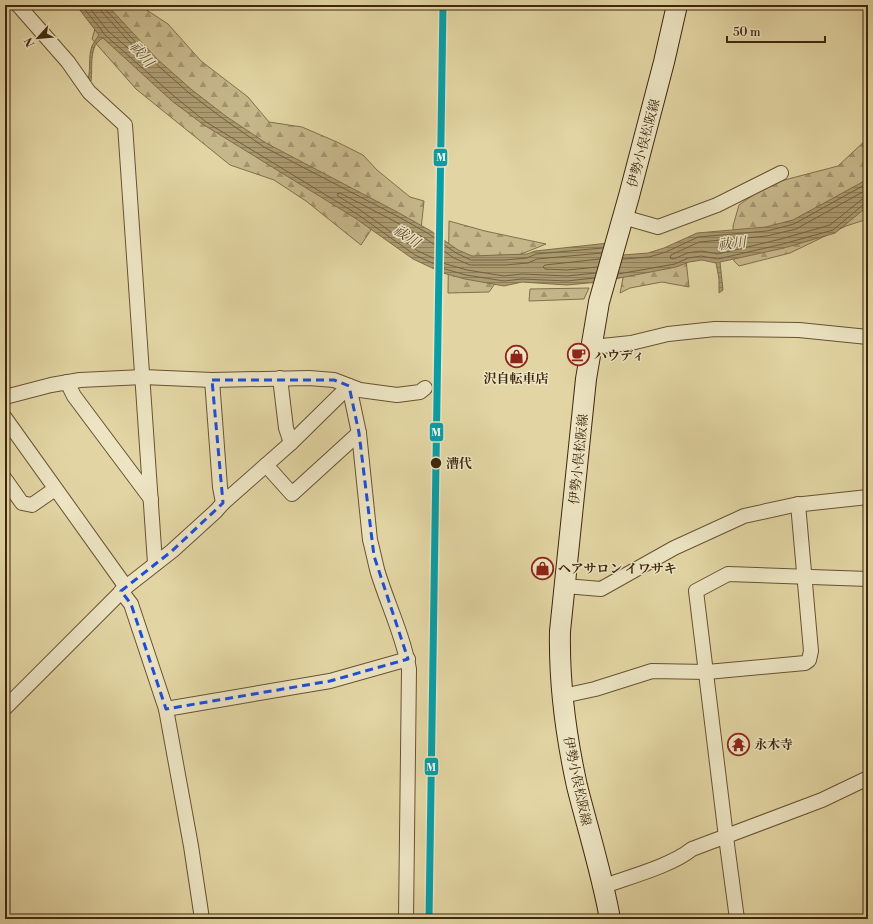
<svg xmlns="http://www.w3.org/2000/svg" width="873" height="924" font-family="'Libre Bodoni','Noto Serif JP',serif">
  <defs>
    <pattern id="forest-firs" width="22" height="20" patternUnits="userSpaceOnUse"><rect width="22" height="20" fill="#c6b78a"/><path d="M5 1l3.5 6h-7zM16 11l3.5 6h-7z" fill="#a2956f"/></pattern>
    <pattern id="water-rules" width="6" height="5" patternUnits="userSpaceOnUse"><rect width="6" height="5" fill="#ab9a70"/><path d="M0 2.5h6" fill="none" stroke="#8d7e5a"/></pattern>
  </defs>
  <rect width="100%" height="100%" fill="#e2d5a3"/>
  <filter id="stains"><feTurbulence type="fractalNoise" baseFrequency=".005" numOctaves="4"/><feColorMatrix values="0 0 0 0 .2 0 0 0 0 .09 0 0 0 0 .02 0 0 0 .5 -.17"/></filter>
  <radialGradient id="worn" r=".72"><stop offset=".6" stop-color="#630" stop-opacity="0"/><stop offset="1" stop-color="#630" stop-opacity=".3"/></radialGradient>
  <!-- forest -->
  <g fill="url(#forest-firs)" stroke="#826f4c">
    <path d="M102,5h37l29,19 33,37 47,36 21,25 33,5 35,15 26,13 14,15 33,27 14,4 -3,28 -35,-22 -25,38 -55,-44 -32,-21 -44,-15 -94,-76 -44,-50z"/>
    <path d="M868,138v81l-22,7 -56,27 -51,13 -5,-5 -1,-35 6,-21 30,-21 69,-18z"/>
    <path d="M449,221l36,10 61,13 -32,13 -25,35 -41,1z"/>
    <path d="M686,260l3,27 -27,-5 -32,6 -10,5 4,-20z"/>
    <path d="M589,288l-5,11 -55,2 1,-12z"/>
  </g>
  <!-- water -->
  <path fill="url(#water-rules)" stroke="#806c48" d="M76,5h31l50,54 35,31 35,27 39,26 133,70 32,18 27,19 14,6 55,-2 8,-3 74,-8 14,12 25,-2 16,-5 33,-15 69,-6 27,-7 75,-41v27l-33,27 -51,15 -64,14 3,28 -4,3v-14l-3,-16 -14,-3 -13,2 -13,5 -77,15 -32,3 -45,-3 -18,4 -39,-7 -22,-6 -30,-14 -58,-41 -151,-93 -32,-24 -69,-63c-15,7 -10,30 -12,43l-3,-2c3,-10 0,-22 4,-33 2,-4 5,-8 7,-11z"/>
  <g fill="none" stroke-linecap="round" stroke-linejoin="round">
    <!-- shore -->
    <g stroke="#75603e" stroke-width="1">
      <path d="M81,5l19,23 4,6 71,63 31,25 151,92 58,41 30,14 21,6 38,6 18,-2 45,2 27,-3"/>
      <path d="M87,5l21,26 27,23h2l1,-3 -36,-39 -3,-7"/>
      <path d="M104,5l1,4 49,53 35,31 36,27 39,27 133,69 32,18 27,19 15,7h33l23,-2 9,-4 67,-6"/>
      <path d="M868,189l-72,40 -29,7 -68,6 -28,13 -1,3 4,1 13,-6 14,-2 17,3 63,-15 49,-14 31,-25 7,-2"/>
      <path d="M623,259l26,-2 17,-5 32,-15 69,-6 27,-7 74,-41"/>
      <path d="M598,267l-31,3 -22,-1 -2,-2 2,-2 55,-6"/>
      <path d="M596,273l-29,3 -45,-2 -18,2 -37,-6 -21,-6 -28,-13 -58,-41 -22,-14 -1,-2 3,-1 54,28 32,18 28,19 16,7h35l23,-2 9,-4 65,-6"/>
      <path d="M618,274l57,-10 13,-6 13,-2 17,3 65,-15 50,-14 31,-26 4,-1"/>
    </g>
    <defs>
      <g id="street">
        <path d="M18,5l50,57 21,30 36,33 30,438"/>
        <path d="M623,217l35,10 59,-22 64,-32"/>
        <path d="M592,345l10,1 29,-3 37,-9 47,-5 84,1 69,7"/>
        <path d="M280,378l6,50 5,15"/>
        <path d="M212,380l8,107 3,16"/>
        <path d="M67,382l7,14 77,103"/>
        <path d="M349,386l10,47 11,107c3,11 5,22 8,33 10,32 25,62 31,96l-3,250"/>
        <path d="M5,397l46,-12 29,-5 63,-3 69,3 97,-2 25,2 26,10 37,5 23,-3 5,-4"/>
        <path d="M5,418l121,169"/>
        <path d="M266,465l26,29 67,-61"/>
        <path d="M5,479l17,24 10,2 23,-16"/>
        <path d="M565,586l36,3 73,-41 70,-32 50,-11 74,-8"/>
        <path d="M121,591l10,13 35,105 25,137 11,73"/>
        <path d="M563,696l32,-7 57,-18 55,1 98,-9 4,-3 2,-9 -13,-147"/>
        <path d="M5,708l121,-121 46,-36 44,-40 7,-8 68,-60 58,-57"/>
        <path d="M166,709l164,-28 78,-22"/>
        <path d="M604,886c25,-9 67,-20 88,-37l130,-49 46,-22"/>
        <path d="M737,919l-11,-82 -30,-246 32,-17 140,5"/>
      </g>
      <path id="secondary" d="M610,919c-8,-45 -22,-89 -33,-133 -11,-50 -18,-104 -17,-155l26,-252 13,-77 30,-106 35,-134 13,-57"/>
    </defs>
    <!-- street casing -->
    <use href="#street" stroke="#685232" stroke-width="16"/>
    <!-- secondary casing -->
    <use href="#secondary" stroke="#3f270d" stroke-width="22"/>
    <!-- street -->
    <use href="#street" stroke="#ece4c3" stroke-width="14"/>
    <!-- secondary -->
    <use href="#secondary" stroke="#ece4c3" stroke-width="20"/>
    <defs>
      <path id="rail-1" d="M429,919l14,-914"/>
    </defs>
    <!-- rail-1 casing -->
    <use href="#rail-1" stroke="#ece4c3" stroke-width="10"/>
    <!-- rail-1 -->
    <use href="#rail-1" stroke="#099ea6" stroke-width="7"/>
  </g>
  <!-- marked area -->
  <path fill="none" stroke="#1d4ed8" stroke-width="3" stroke-dasharray="8 5" stroke-linejoin="round" d="M212,380h122l15,6 10,47 15,123 34,103 -78,22 -164,28 -35,-105 -10,-13 51,-40 51,-48z"/>
  <!-- icons -->
  <defs>
    <symbol id="cafe-ring" viewBox="-11 -11 22 22"><circle r="9.5" fill="#ece4c3" stroke="#8f2418" stroke-width="1.5"/><path d="M-5.5-4.5H6V0H3Q3 3.5 0 3.5H-2.5Q-5.5 3.5-5.5 0ZM3-3.2v2h1.7v-2ZM-6 4.5H4V6H-6Z" fill="#8f2418"/></symbol>
    <symbol id="shop-ring" viewBox="-11 -11 22 22"><circle r="9.5" fill="#ece4c3" stroke="#8f2418" stroke-width="1.5"/><path d="M-5-2.5h2.3a2.7 3.5 0 0 1 5.4 0H5L5.5 6h-11ZM-1.5-2.5h3a1.5 2.3 0 0 0-3 0Z" fill="#8f2418"/></symbol>
    <symbol id="temple-ring" viewBox="-11 -11 22 22"><circle r="9.5" fill="#ece4c3" stroke="#8f2418" stroke-width="1.5"/><path d="M0-6L5-2H3V0L6.5 2.5H4V6H1.5V3h-3V6H-4V2.5H-6.5L-3 0V-2H-5Z" fill="#8f2418"/></symbol>
  </defs>
  <g fill-rule="evenodd">
    <use href="#cafe-ring" x="566" y="342" width="25" height="25"/>
    <use href="#shop-ring" x="504" y="344" width="25" height="25"/>
    <use href="#shop-ring" x="530" y="556" width="25" height="25"/>
    <use href="#temple-ring" x="726" y="732" width="25" height="25"/>
  </g>
  <!-- markers -->
  <circle fill="#3f270d" stroke="#ece4c3" stroke-width="1.5" cx="436" cy="463" r="6"/>
  <g text-anchor="middle" stroke-width="3" stroke-linejoin="round" paint-order="stroke">
    <!-- street labels -->
    <g font-size="13" fill="#3f270d" stroke="#ece4c3">
      <text transform="translate(643 143) rotate(-75)" y="5">伊勢小俣松阪線</text>
      <text transform="translate(578 459) rotate(-84)" y="5">伊勢小俣松阪線</text>
      <text transform="translate(578 781) rotate(78)" y="5">伊勢小俣松阪線</text>
    </g>
    <!-- poi labels -->
    <g font-size="13" font-weight="bold" fill="#3f270d" stroke="#ece4c3" text-anchor="start">
      <text x="594" y="360">ハウディ</text>
      <text x="516" y="383" text-anchor="middle">沢自転車店</text>
      <text x="558" y="573">ヘアサロン イワサキ</text>
      <text x="754" y="749">永木寺</text>
    </g>
    <!-- stop labels -->
    <g font-size="13" font-weight="bold" fill="#3f270d" stroke="#ece4c3" text-anchor="start">
      <text x="446" y="468">漕代</text>
    </g>
    <!-- water labels -->
    <g font-size="14" font-style="italic" fill="#5f4a2b" stroke="#ece4c3">
      <text transform="translate(142 54) rotate(49)" y="5">祓川</text>
      <text transform="translate(407 236) rotate(33)" y="5">祓川</text>
      <text transform="translate(732 243) rotate(-6)" y="5">祓川</text>
    </g>
  </g>
  <g stroke="#ece4c3" stroke-width="1.5">
    <rect x="433" y="148" width="15" height="19" rx="4" fill="#099ea6"/>
    <rect x="429" y="422" width="15" height="20" rx="4" fill="#099ea6"/>
    <rect x="424" y="757" width="15" height="19" rx="4" fill="#099ea6"/>
  </g>
  <g font-size="11" text-anchor="middle" font-weight="bold" fill="#fff">
    <text x="441" y="161">M</text>
    <text x="436" y="436">M</text>
    <text x="431" y="771">M</text>
  </g>
  <!-- margin -->
  <rect width="873" height="924" fill="none" stroke="#e2d5a3" stroke-width="20"/>
  <rect x="6" y="6" width="861" height="912" fill="none" stroke="#3f270d" stroke-width="2"/>
  <rect x="10" y="10" width="853" height="904" fill="none" stroke="#3f270d"/>
  <!-- north arrow -->
  <g transform="translate(38 38) rotate(243)" stroke="#ece4c3" stroke-width="3" paint-order="stroke">
  <path d="M0-3L7 15L0 10L-7 15Z" fill="#3f270d"/>
  <text y="-6" font-size="11" font-weight="bold" text-anchor="middle" fill="#3f270d">N</text>
  </g>
  <!-- scale -->
  <path d="M727 36v6h98v-6" fill="none" stroke="#3f270d" stroke-width="2"/>
  <text x="733" y="36" font-size="12" fill="#3f270d" stroke="#ece4c3" stroke-width="3" paint-order="stroke">50 m</text>
  <rect width="100%" height="100%" filter="url(#stains)"/>
  <rect width="100%" height="100%" fill="url(#worn)"/>
</svg>
